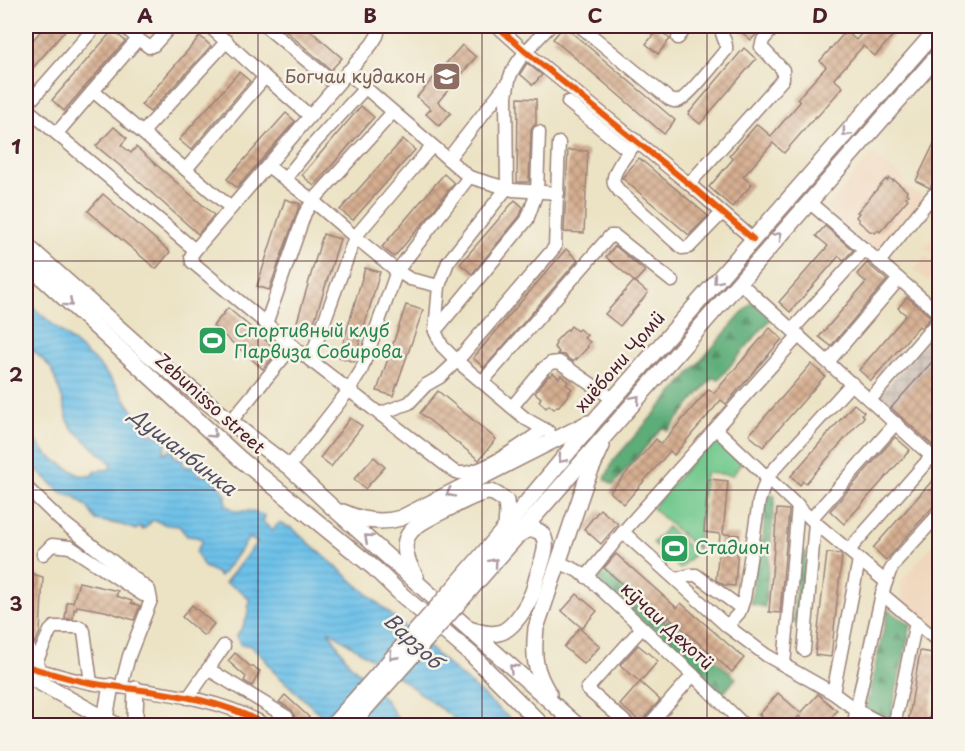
<svg xmlns="http://www.w3.org/2000/svg" width="965" height="751" font-family="'Playpen Sans',sans-serif">
  <defs>
    <pattern id="industrial-grid" width="8" height="8" patternUnits="userSpaceOnUse" patternTransform="scale(1.5)"><rect width="8" height="8" fill="#cec2b9"/><path d="M0 4h8M4 0v8" fill="none" stroke="#b2a69f"/></pattern>
    <pattern id="forest-firs" width="22" height="20" patternUnits="userSpaceOnUse" patternTransform="scale(1.5)"><rect width="22" height="20" fill="#5dad79"/><path d="M5 1l3.5 6h-7zM16 11l3.5 6h-7z" fill="#4f8c63"/></pattern>
    <pattern id="water-rules" width="6" height="5" patternUnits="userSpaceOnUse" patternTransform="scale(1.5)"><rect width="6" height="5" fill="#6dc1e9"/><path d="M0 2.5h6" fill="none" stroke="#60a5c8"/></pattern>
    <pattern id="building-cross-hatch" width="8" height="8" patternUnits="userSpaceOnUse" patternTransform="scale(1.5)"><rect width="8" height="8" fill="#d6af91"/><path d="M0 0l8 8M0 8l8-8" fill="none" stroke="#b08e77"/></pattern>
  </defs>
  <rect width="100%" height="100%" fill="#f7f3e8"/>
  <filter id="ink" filterUnits="userSpaceOnUse"><feTurbulence type="fractalNoise" baseFrequency=".0167" numOctaves="2"/><feDisplacementMap in="SourceGraphic" scale="12" xChannelSelector="R" yChannelSelector="G"/><feConvolveMatrix kernelMatrix="1 2 1 2 8 2 1 2 1" color-interpolation-filters="sRGB"/></filter>
  <filter id="wash" filterUnits="userSpaceOnUse"><feTurbulence type="fractalNoise" baseFrequency=".008" numOctaves="4" result="noise"/><feDisplacementMap in="SourceGraphic" scale="24" xChannelSelector="R" yChannelSelector="G"/><feGaussianBlur stdDeviation="1.35" result="paint"/><feColorMatrix in="noise" values="0 0 0 0 0 0 0 0 0 0 0 0 0 0 0 0 0 1.4 0 .05"/><feComposite in="paint" operator="in"/></filter>
  <g filter="url(#wash)">
    <rect width="100%" height="100%" fill="#ece3c5"/>
    <!-- built -->
    <g fill="#f0d6bc">
      <path d="M872,154l35,26 -3,4 22,15 -46,57 -54,-48z"/>
      <path d="M936,234l3,3v45l-6,-6 -5,5 -14,-11 12,-13 6,5 4,-5 -12,-10z"/>
      <path d="M939,537v96l-37,-32 -2,-18z"/>
    </g>
    <!-- industrial -->
    <path fill="url(#industrial-grid)" d="M939,327v125l-62,-54z"/>
    <!-- forest -->
    <g fill="url(#forest-firs)" stroke="#546652" stroke-width="1.5">
      <path d="M753,301l19,16 -54,63 -5,-3 -45,54 -5,-4 -50,58 -8,-6 8,-18z"/>
      <path d="M766,494l9,2 -10,111 -14,-3 7,-63h5z"/>
      <path d="M799,551l7,1 -6,72 -7,-1z"/>
      <path d="M600,567l65,56 4,-3 67,58 -14,17 -131,-118z"/>
      <path d="M888,610l23,15 -22,98 -24,-12z"/>
    </g>
    <!-- park -->
    <g fill="#72c98e" stroke="#5e745c" stroke-width="1.5">
      <path d="M715,434l28,26 -10,15 -28,-2 -7,76 -46,-41z"/>
      <path d="M667,527l28,26 -15,16 -27,-26z"/>
    </g>
    <!-- water -->
    <path fill="url(#water-rules)" stroke="#5c708a" stroke-width="1.5" d="M26,301l72,63 20,24 30,46h6l13,5 -1,6 -3,8 14,-5 -4,8 10,3v6l5,2h9l1,8h10l11,10 7,10v10l9,6h16l14,5 -2,6 9,8 7,-7 13,5 225,197h-54l-62,-46 -73,-49 20,32 36,36 18,27h-70l-58,-53 -9,-13 -16,-14h-8l-5,-9c10,-12 13,-22 13,-37l-9,-9 -15,-7 32,-41 -8,-4 -29,39 -5,-5 -11,-5 -8,-15 6,-11 -5,-4 -10,-1 -8,-10 -12,-1 -14,-5 -10,10 -3,-4 -4,4 -14,-5 -26,-5 -8,-12 -14,-12 -11,-2 -37,-34v-31l21,26 32,20 13,1 4,-5 14,-2 2,-5 -40,-36 -5,-10 -4,-17 -12,-33 -25,-25z"/>
    <g id="blocks">
      <!-- building -->
      <g fill="url(#building-cross-hatch)">
        <path d="M45,26h24l-43,50v-28z"/>
        <path d="M280,26h25l37,32 -11,12z"/>
        <path d="M564,26l111,94 -11,14 -111,-95z"/>
        <path d="M644,26h18l-4,3 12,10 -12,15 -12,-10 8,-10z"/>
        <path d="M734,26h30l-13,14z"/>
        <path d="M868,26h33l-26,30 -12,-10 -29,33 9,8 -26,30 -1,-1 -32,37 -11,-10 -30,34 9,7 -20,23 -23,-20 24,-28 -4,-3 28,-32 14,12 29,-34 -3,-3 29,-32 -6,-6 26,-30 10,9z"/>
        <path d="M113,30l12,11 -61,70 -12,-11z"/>
        <path d="M200,36l11,10 -61,66 -9,-7z"/>
        <path d="M462,45l14,12 -38,45 13,11 -12,13 -13,-12 5,-5 -14,-12z"/>
        <path d="M744,48l12,11 -56,65 -12,-10z"/>
        <path d="M527,63l15,12 -9,10 -13,-11z"/>
        <path d="M239,72l11,9 -59,69 -12,-10z"/>
        <path d="M518,98l18,1v25l-4,3 -1,5 -2,50h-12z"/>
        <path d="M361,106l13,11 -60,69 -12,-11z"/>
        <path d="M286,113l9,8 -58,67 -10,-9z"/>
        <path d="M114,127l13,11 -6,7 10,8 5,-6 78,68 -16,19 -63,-56 -39,-32z"/>
        <path d="M939,133v36l-9,19 -14,-7z"/>
        <path d="M403,139l12,11 -62,70 -13,-10z"/>
        <path d="M568,150l20,1 -4,82 -20,-1z"/>
        <path d="M639,158l69,58 -19,19 -67,-57z"/>
        <path d="M444,174l10,9 -24,32 -36,42 -12,-10z"/>
        <path d="M889,178l4,3 1,-1 13,11 -1,2 2,2 -2,2 2,2 -28,33 -2,-2 -3,3 -3,-2 -1,1 -13,-11 1,-1 -3,-3 3,-4 -2,-1 29,-33 1,2z"/>
        <path d="M103,194l67,58 -14,17 -68,-58z"/>
        <path d="M285,199l15,5 -31,86 -12,-4z"/>
        <path d="M515,200l8,7 -3,9 -48,58 -12,-10z"/>
        <path d="M825,226l28,24 -9,10 -5,-4 -49,56 -11,-10 49,-56 -12,-10z"/>
        <path d="M323,234l17,5 -28,90 -16,-4z"/>
        <path d="M615,246l30,25 -10,11 -29,-25z"/>
        <path d="M566,249l12,11 -94,108 -11,-10z"/>
        <path d="M867,263l20,17 -56,66 -12,-9 47,-55 -9,-8z"/>
        <path d="M365,268l15,4 -26,90 -15,-5z"/>
        <path d="M634,281l14,12 -28,33 -15,-12z"/>
        <path d="M907,297l24,20 -10,11 -2,-2 -48,55 -12,-11 47,-55 -8,-7z"/>
        <path d="M406,305l17,5 -30,86 -16,-5z"/>
        <path d="M228,308l50,43 -15,18 -50,-43z"/>
        <path d="M571,326l6,5 2,-2 8,6 -3,3 6,4 -3,4 1,1 -12,13 -1,-1 -2,3 -9,-7 -7,-1 2,-2 -5,-5 2,-3 -1,-2 12,-13 1,1z"/>
        <path d="M770,328l12,11 -56,65 -5,-4 -47,55 -4,-4 -46,53 -14,-12 46,-53 5,5 48,-55 5,4z"/>
        <path d="M939,354v97l-48,-43z"/>
        <path d="M811,364l14,12 -62,71 -14,-12z"/>
        <path d="M553,373l6,5 2,-3 7,7 -2,2 6,5 -3,3 1,1 -12,14 -1,-1 -3,3 -5,-4 -3,3 -7,-7 2,-3 -6,-5 14,-18 1,1z"/>
        <path d="M438,391l58,48 -17,21 -59,-47z"/>
        <path d="M854,404l10,8 -2,2 2,3 -58,66 -3,-2 -3,4 -9,-9z"/>
        <path d="M350,418l12,8 -31,41 -11,-9z"/>
        <path d="M895,437l15,13 -66,74 -14,-13z"/>
        <path d="M374,457l11,10 -20,22 -11,-10z"/>
        <path d="M939,473v27l-53,60 -13,-12z"/>
        <path d="M708,479l20,2 -5,53 16,1 -4,51 -11,-1 -8,-5 4,-46 -16,-2z"/>
        <path d="M600,509l18,15 -17,20 -17,-15z"/>
        <path d="M777,509l12,1 -9,103 -11,-1z"/>
        <path d="M827,553l13,1 2,2 -11,101 -16,-2z"/>
        <path d="M616,554l61,54 4,-5 63,55 -12,14 -63,-55 -4,4 -61,-53z"/>
        <path d="M26,572l17,5 -3,55 -5,11 -4,-7 -5,-1z"/>
        <path d="M79,582l39,9 -2,5 16,5 -1,2 9,3 -6,14 -29,-9 -28,-5 -1,4 -2,-1 -1,10h-8l2,-17h6z"/>
        <path d="M577,594l20,17 -15,17 -20,-17z"/>
        <path d="M192,605l22,19 -10,12 -22,-19z"/>
        <path d="M579,628l21,18 -16,18 -20,-17z"/>
        <path d="M638,645l20,16 -18,21 -20,-17z"/>
        <path d="M920,651l19,3 -11,72 -20,-2z"/>
        <path d="M235,653l16,14 1,-1 8,5 -8,15 -8,-5 2,-4 -18,-16z"/>
        <path d="M640,682l20,18 -19,22 -21,-17z"/>
        <path d="M778,693l23,20 17,-19 19,17 -13,15h-15l-10,-10 -9,10h-20l-11,-11z"/>
        <path d="M285,695l24,22 -8,8 -6,-6 -1,-5 -2,-4 -13,-8z"/>
      </g>
    </g>
  </g>
  <g filter="url(#ink)">
    <use href="#blocks" fill-opacity="0" stroke="#9b8178" stroke-width="1.5"/>
    <g fill="none" stroke-linecap="round" stroke-linejoin="round">
      <defs>
        <g id="minor">
          <path d="M124,26l14,13 11,8 5,-2 17,-19"/>
          <path d="M209,26l56,51"/>
          <path d="M265,26l71,59"/>
          <path d="M376,26l3,3 -2,7 -5,8 -177,206 -4,6 1,6 118,98 142,110c2,1 6,3 8,3 22,2 66,-31 84,-44"/>
          <path d="M497,26l29,26 163,132 64,55"/>
          <path d="M580,26l89,73c4,2 5,3 9,2 9,-2 40,-42 48,-51 2,-9 -7,-15 -4,-24"/>
          <path d="M678,38l9,-12"/>
          <path d="M138,39l-45,52 138,117"/>
          <path d="M568,102l61,49"/>
          <path d="M26,106l70,-80"/>
          <path d="M26,108l169,142"/>
          <path d="M143,132l84,-91"/>
          <path d="M57,133l36,-42"/>
          <path d="M637,141c-7,10 -27,31 -23,43 2,3 4,5 6,8l62,56 7,-1 33,-34"/>
          <path d="M448,159l60,-77"/>
          <path d="M268,166l45,35 42,36 42,34 13,8 29,7"/>
          <path d="M186,169l79,-92 45,39"/>
          <path d="M469,177l44,13 45,3"/>
          <path d="M285,179l25,-31 56,-61"/>
          <path d="M689,184l94,-105v-9l-22,-23 2,-7 12,-14"/>
          <path d="M809,202l131,112"/>
          <path d="M879,262l54,-67 7,3"/>
          <path d="M739,282l201,182"/>
          <path d="M266,324l39,-111 8,-12 80,-89"/>
          <path d="M793,329l72,-80"/>
          <path d="M435,331l92,-111 10,-28 2,-60"/>
          <path d="M310,360l45,-123 77,-91"/>
          <path d="M828,362l71,-83"/>
          <path d="M482,382l128,-146h5l57,45"/>
          <path d="M870,400l70,-81"/>
          <path d="M512,407l32,-39 7,-5 8,-1 54,37"/>
          <path d="M379,414l30,-11 17,-18 14,-8 17,-16 98,-114 4,-104"/>
          <path d="M231,421l62,-75"/>
          <path d="M716,429l95,90 75,63"/>
          <path d="M549,432l-23,-13 -69,-58 -15,-15 -7,-15 4,-45 9,-24 59,-74 -1,-92c2,-8 2,-17 6,-24 9,-18 25,-32 38,-46"/>
          <path d="M289,467l60,-77 12,-19 36,-100 72,-94 -122,-105"/>
          <path d="M26,487l34,33 89,70 2,10 -22,56 -8,31"/>
          <path d="M811,519l85,-96"/>
          <path d="M623,532l104,94 39,29 67,38 23,17 31,16"/>
          <path d="M849,550l82,-93"/>
          <path d="M43,554l9,-9 18,2 73,48"/>
          <path d="M558,562l18,8 14,9 103,96 52,51"/>
          <path d="M586,577l37,-45 176,-197"/>
          <path d="M676,579l15,-4h5l45,33"/>
          <path d="M882,594l58,49"/>
          <path d="M727,626l12,-13 5,-14 15,-98 8,-24 85,-94"/>
          <path d="M26,643l12,22"/>
          <path d="M804,650l11,-128"/>
          <path d="M37,660l13,-29 4,-4h26l4,4 7,52"/>
          <path d="M784,665l14,-160"/>
          <path d="M26,666c27,8 56,17 85,20 53,7 110,12 156,40"/>
          <path d="M208,669l79,48"/>
          <path d="M833,693l26,-133"/>
          <path d="M188,698l36,-52"/>
          <path d="M630,726l-43,-37 55,-61"/>
          <path d="M648,726l45,-51"/>
          <path d="M854,726l2,-16 26,-116 8,-23 7,-11 43,-47"/>
          <path d="M894,726l22,-104"/>
        </g>
        <g id="major">
          <path d="M26,245l122,109 108,88 33,25 43,40 246,219"/>
          <path d="M26,263l213,195 135,110 28,27 69,59 72,72"/>
          <path d="M343,512c19,9 38,12 58,6l187,-95"/>
          <path d="M416,577c-27,-44 0,-52 35,-70 12,-5 26,-15 39,-15 6,1 11,6 16,9l1,11 -1,15"/>
          <path d="M446,597l60,-70 90,-108 344,-393"/>
          <path d="M456,606l484,-553"/>
          <path d="M472,630c11,3 22,6 32,1 12,-7 23,-25 28,-37 3,-7 4,-15 7,-23 3,-11 12,-29 1,-39 -8,-5 -15,-1 -22,3"/>
          <path d="M26,675l92,51"/>
          <path d="M136,689l-1,26 3,11"/>
          <path d="M549,694c-15,-25 -16,-37 -13,-66l50,-147 16,-35"/>
          <path d="M105,718l6,-32"/>
        </g>
      </defs>
      <!-- minor casing -->
      <use href="#minor" stroke="#9b8178" stroke-width="15"/>
      <!-- major casing -->
      <use href="#major" stroke="#9b8178" stroke-width="18"/>
      <!-- minor -->
      <use href="#minor" stroke="#fff" stroke-width="12"/>
      <!-- major -->
      <use href="#major" stroke="#fff" stroke-width="15"/>
      <defs>
        <g id="major-bridge">
          <path d="M332,726l114,-129"/>
          <path d="M350,726l106,-120"/>
        </g>
      </defs>
      <!-- major-bridge casing -->
      <use href="#major-bridge" stroke="#9b8178" stroke-width="18" stroke-linecap="butt"/>
      <!-- major-bridge -->
      <use href="#major-bridge" stroke="#fff" stroke-width="15"/>
      <defs>
        <g id="cycleway">
          <path d="M497,26l29,26 163,132 64,55"/>
          <path d="M26,666c27,8 56,17 85,20 53,7 110,12 156,40"/>
        </g>
      </defs>
      <!-- cycleway casing -->
      <use href="#cycleway" stroke="#f7f3e8" stroke-width="10"/>
      <!-- cycleway -->
      <use href="#cycleway" stroke="#e8590c" stroke-width="6"/>
    </g>
    <!-- one-way arrows -->
    <defs><path id="oneway-chevron" d="M-2-3.5L2.5 0L-2 3.5" fill="none" stroke-width="1.6" stroke-linecap="round" stroke-linejoin="round" transform="scale(1.5)"/></defs>
    <g stroke="#ae9aa0">
      <use href="#oneway-chevron" transform="translate(846 133) rotate(131)"/>
      <use href="#oneway-chevron" transform="translate(778 236) rotate(-49)"/>
      <use href="#oneway-chevron" transform="translate(717 280) rotate(131)"/>
      <use href="#oneway-chevron" transform="translate(69 303) rotate(42)"/>
      <use href="#oneway-chevron" transform="translate(636 399) rotate(-49)"/>
      <use href="#oneway-chevron" transform="translate(213 434) rotate(42)"/>
      <use href="#oneway-chevron" transform="translate(562 459) rotate(130)"/>
      <use href="#oneway-chevron" transform="translate(450 493) rotate(153)"/>
      <use href="#oneway-chevron" transform="translate(368 538) rotate(-139)"/>
      <use href="#oneway-chevron" transform="translate(494 562) rotate(-49)"/>
      <use href="#oneway-chevron" transform="translate(393 656) rotate(132)"/>
      <use href="#oneway-chevron" transform="translate(513 668) rotate(-137)"/>
    </g>
  </g>
  <!-- grid -->
  <path fill="none" stroke="#4a1f2b" stroke-width="1.5" stroke-opacity="0.55" d="M258,26v700M482,26v700M707,26v700M26,261h914M26,490h914"/>
  <!-- icons -->
  <defs>
    <symbol id="school-square" viewBox="-11 -11 22 22"><rect x="-9" y="-9" width="18" height="18" rx="4" fill="#8d6e63" stroke="#f7f3e8"/><path d="M0-5L7-2L0 1L-7-2ZM-4 1L0 2.5L4 1V4Q0 6-4 4Z" fill="#fff"/></symbol>
    <symbol id="stadium-square" viewBox="-11 -11 22 22"><rect x="-9" y="-9" width="18" height="18" rx="4" fill="#2e9e5b" stroke="#f7f3e8"/><path d="M0-5a6.5 5 0 1 0 0 10a6.5 5 0 1 0 0-10ZM-3.5-1.8h7v3.6h-7Z" fill="#fff"/></symbol>
  </defs>
  <g fill-rule="evenodd">
    <use href="#school-square" x="430" y="60" width="33" height="33"/>
    <use href="#stadium-square" x="196" y="324" width="33" height="33"/>
    <use href="#stadium-square" x="658" y="532" width="33" height="33"/>
  </g>
  <g text-anchor="middle" stroke-width="5" stroke-linejoin="round" paint-order="stroke">
    <!-- education labels -->
    <g font-size="18" fill="#785e54" stroke="#f7f3e8" text-anchor="end">
      <text x="426" y="83">Богчаи кудакон</text>
    </g>
    <!-- leisure labels -->
    <g font-size="18" fill="#27864d" stroke="#f7f3e8" text-anchor="start">
      <text x="234" y="337">Спортивный клуб<tspan x="234" dy="21">Парвиза Собирова</tspan></text>
      <text x="695" y="554">Стадион</text>
    </g>
    <!-- street labels -->
    <g font-size="18" fill="#4a1f2b" stroke="#f7f3e8">
      <text transform="translate(620 362) rotate(-49)" y="6">хиёбони Ҷомӣ</text>
      <text transform="translate(210 404) rotate(42)" y="6">Zebunisso street</text>
      <text transform="translate(667 626) rotate(43)" y="6">кӯчаи Деҳотӣ</text>
    </g>
    <!-- water labels -->
    <g font-size="20" font-style="italic" fill="#545064" stroke="#f7f3e8">
      <text transform="translate(183 452) rotate(38)" y="7">Душанбинка</text>
      <text transform="translate(413 641) rotate(43)" y="7">Варзоб</text>
    </g>
  </g>
  <!-- margin -->
  <rect width="965" height="751" fill="none" stroke="#f7f3e8" stroke-width="66"/>
  <rect x="33" y="33" width="899" height="685" fill="none" stroke="#4a1f2b" stroke-width="2"/>
  <g font-size="20" text-anchor="middle" font-weight="bold" fill="#4a1f2b">
    <text x="145" y="23">A</text>
    <text x="370" y="23">B</text>
    <text x="595" y="23">C</text>
    <text x="820" y="23">D</text>
    <text x="16" y="154">1</text>
    <text x="16" y="382">2</text>
    <text x="16" y="611">3</text>
  </g>
</svg>
